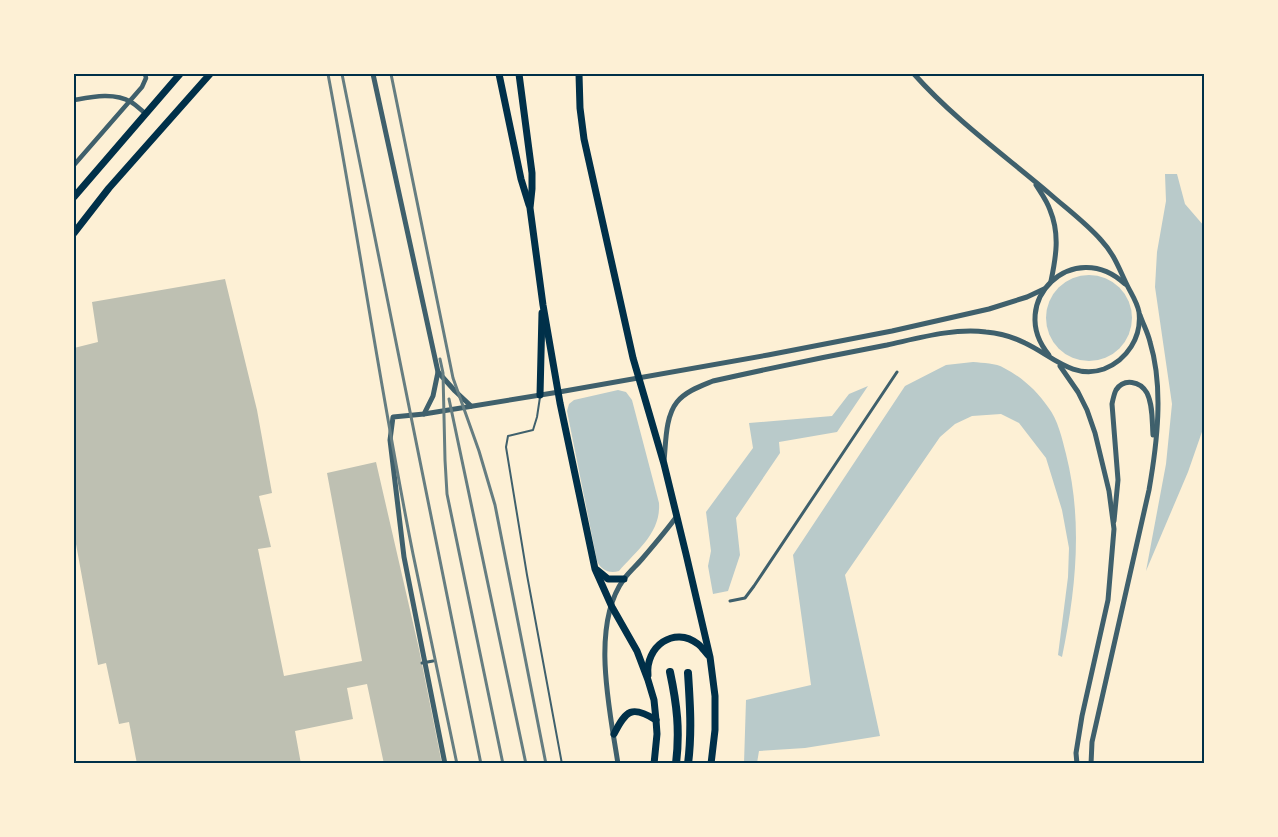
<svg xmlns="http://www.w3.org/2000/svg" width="1278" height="837" font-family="Cabin,sans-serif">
  <rect width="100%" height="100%" fill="#fdf0d5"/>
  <!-- green -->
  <g fill="#b9caca">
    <path d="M1165,174h12l8,30 19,22v200l-16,46 -42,99 20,-107 6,-60 -17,-117 2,-35 9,-51z"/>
    <circle cx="1089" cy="318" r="43"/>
    <path d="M973,362c10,1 23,1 31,6 18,9 33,23 44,39 10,13 14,31 18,47 17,67 10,136 -4,203l-4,-2 10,-78 1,-29 -7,-38 -16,-52 -27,-35 -18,-9 -29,2 -17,8 -15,13 -95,138 35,161 -75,12 -46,3 -2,12h-13l2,-63 65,-15 -18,-130 112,-169 41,-21z"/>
    <path d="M868,386l-31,46 -58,10 1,11 -44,65 4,37 -12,36 -15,3 -5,-28 3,-15 -5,-39 47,-64 -4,-25 83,-7 17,-22z"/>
    <path d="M618,390l8,2 6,8 27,103c2,30 -22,47 -40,68 -10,3 -18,-1 -22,-10l-30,-150 2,-7 5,-4z"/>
  </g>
  <!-- building -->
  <path fill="#bec0b2" d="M225,279l32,131 15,83 -13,3 12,51 -13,2 26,127 78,-15 -35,-188 49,-11 43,187 23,115h-58l-17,-80 -20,4 6,31 -58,12 6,33h-164l-8,-42 -10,2 -13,-61 -8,2 -24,-132v-185l24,-6 -6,-40z"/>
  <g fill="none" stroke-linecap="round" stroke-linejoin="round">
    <!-- service -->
    <g stroke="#3f606c" stroke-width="2">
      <path d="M540,397l-3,20 -4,13 -25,6 -2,11 21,128 35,189"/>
      <path d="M74,762l1,2"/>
    </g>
    <!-- pedestrian -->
    <g stroke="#3f606c" stroke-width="3">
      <path d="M730,601l15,-3 9,-12 143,-214"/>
      <path d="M422,663l11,-2"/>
    </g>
    <!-- minor -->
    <g stroke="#3f606c" stroke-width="4.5">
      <path d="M74,100c17,-3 40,-8 57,2 5,3 10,8 15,12"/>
      <path d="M74,165l68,-78 4,-9 -1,-4"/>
    </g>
    <!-- tertiary -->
    <g stroke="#3f606c" stroke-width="5">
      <path d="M373,74l65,298 -5,24 -9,18"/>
      <path d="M1036,185c5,8 11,16 14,25 10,24 6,47 1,71"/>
      <path d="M1049,355c-44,-53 25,-119 76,-71"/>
      <path d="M1060,366l18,26 9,18 8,23 14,58 5,38 -6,71 -26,116 -6,37 1,11"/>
      <path d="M438,372l17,19 16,15"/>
      <path d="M664,461c2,-18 1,-44 13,-59 9,-11 24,-16 36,-21 58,-13 116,-25 174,-36 32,-7 66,-17 99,-13 13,1 27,5 39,11 26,12 48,37 79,26 23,-9 38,-32 35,-57 -2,-10 -7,-17 -11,-25 -9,-18 -13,-32 -27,-47 -15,-17 -34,-31 -51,-46 -46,-39 -96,-75 -136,-120"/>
      <path d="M1114,521l4,-41 -6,-76c1,-5 2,-10 4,-14 8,-12 24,-9 31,3 6,12 5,28 6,42"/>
      <path d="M445,764l-41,-207 -14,-117 3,-23 31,-3 135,-22 209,-37 124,-24 97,-22 38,-12 17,-8"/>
      <path d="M618,764c-8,-53 -28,-139 6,-185 5,-7 12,-13 18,-20 12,-14 24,-28 35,-43"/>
      <path d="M1091,764l1,-22 57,-252c8,-46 15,-102 1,-148 -2,-9 -7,-18 -10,-27"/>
    </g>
    <!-- primary -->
    <g stroke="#003049" stroke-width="7">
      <path d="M499,74l22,105 8,26"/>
      <path d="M519,74l13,99v16l-2,19 13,97 17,98 35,166 17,38 25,44 11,29 6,20 2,20 1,14 -3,30"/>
      <path d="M579,74l1,34 4,31 49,219 31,106 22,90 24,103 5,39v34l-4,34"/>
      <path d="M74,197l106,-123"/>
      <path d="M74,233l35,-45 101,-114"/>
      <path d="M540,395l2,-82"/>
      <path d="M597,570l11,9h16"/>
      <path d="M648,675c-3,-28 26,-50 50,-31 4,3 7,8 10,11"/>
      <path d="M614,734c12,-24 18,-29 42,-14"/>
    </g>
    <!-- trunk -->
    <g stroke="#003049" stroke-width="8">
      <path d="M670,672c7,33 10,58 6,92"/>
      <path d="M688,673c2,30 4,60 0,91"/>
    </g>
    <!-- rail -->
    <g stroke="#657d81" stroke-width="3">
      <path d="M328,74c30,159 53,320 85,480 14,70 29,140 44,210"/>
      <path d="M342,74l139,690"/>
      <path d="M391,74l62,304 26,73 16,54 51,259"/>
      <path d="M440,359l3,14 2,87 2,34 56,270"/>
      <path d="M449,399l77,365"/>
    </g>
  </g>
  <!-- border -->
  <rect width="1278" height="837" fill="none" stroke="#fdf0d5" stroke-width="150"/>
  <rect x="75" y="75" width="1128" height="687" fill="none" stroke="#003049" stroke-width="2"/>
</svg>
